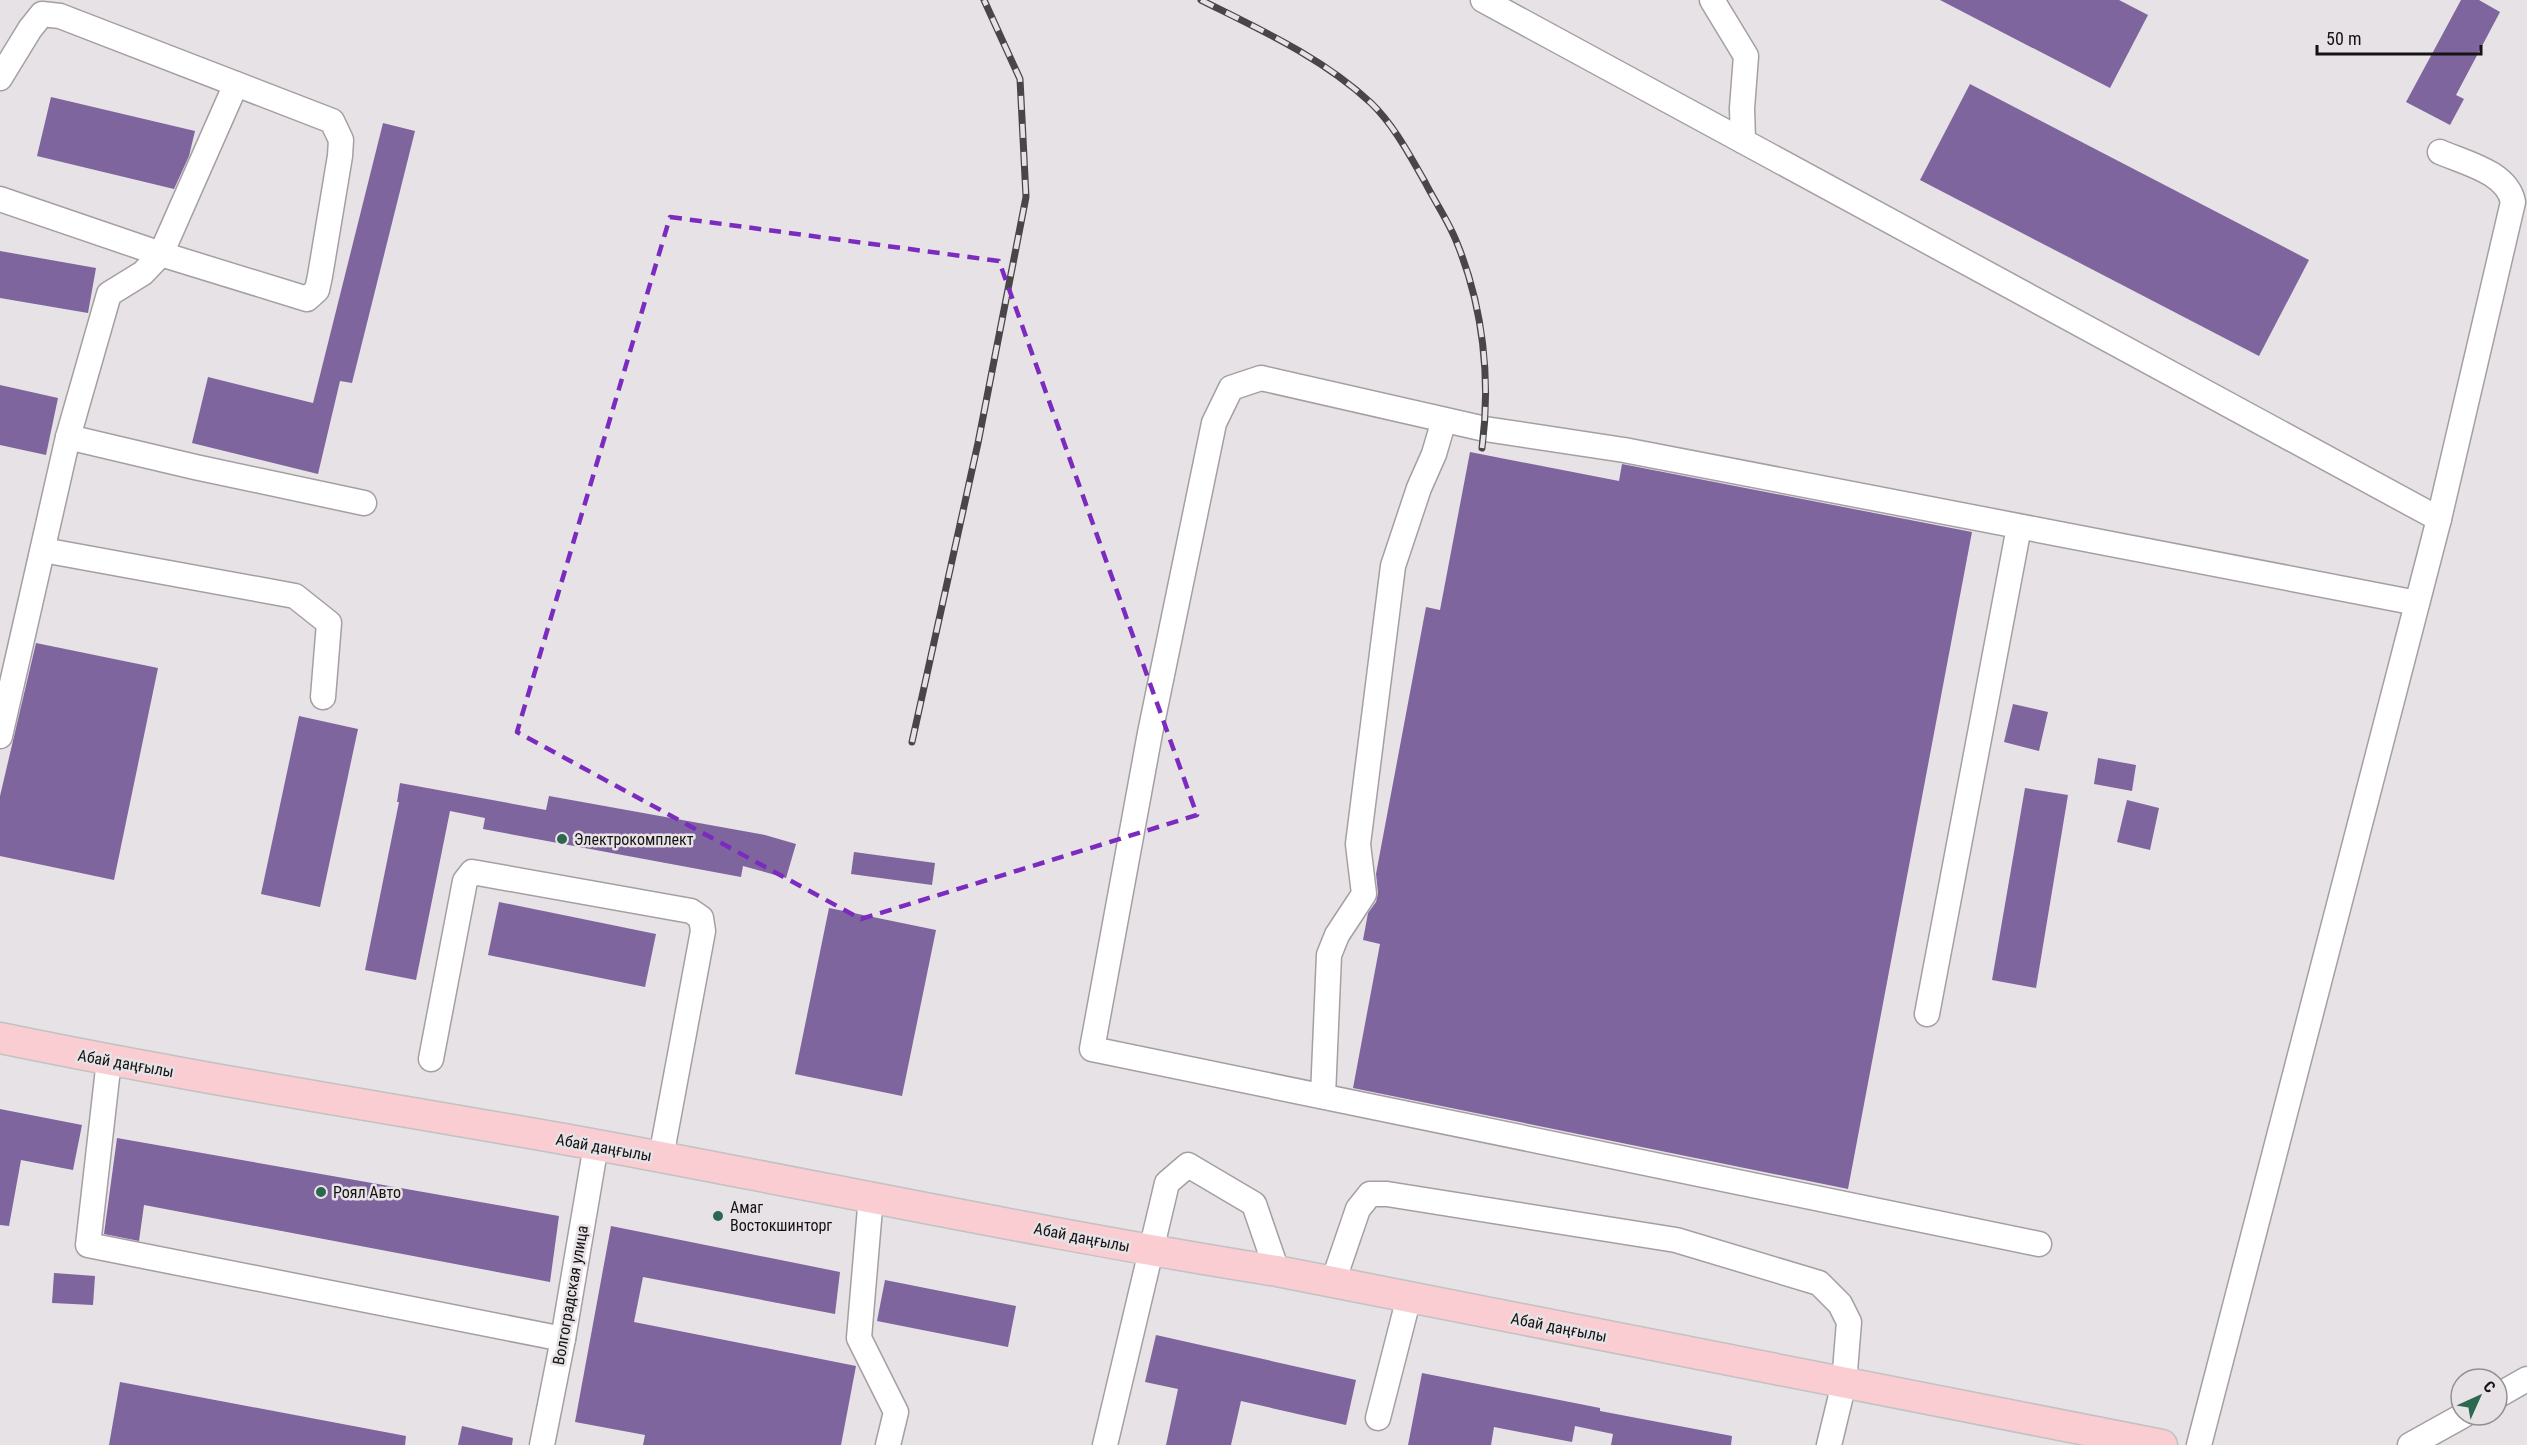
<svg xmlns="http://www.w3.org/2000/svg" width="2527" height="1445" font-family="'Roboto Condensed',sans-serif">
  <rect width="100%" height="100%" fill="#e7e2e5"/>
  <!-- building -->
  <g fill="#7e659e">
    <path d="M1940,0h179l29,15 -38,73z"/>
    <path d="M2461,0h18l21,12 -44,83 8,4 -14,26 -44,-23z"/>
    <path d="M1970,84l339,176 -50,96 -339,-176z"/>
    <path d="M51,97l144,34 -6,25 -15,33 -137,-33z"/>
    <path d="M383,123l32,8 -63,252 -12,-2 -22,93 -126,-31 16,-66 105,26z"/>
    <path d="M0,251l96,17 -8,45 -88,-15z"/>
    <path d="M0,385l58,13 -12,57 -46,-10z"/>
    <path d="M1470,452l149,29 3,-17 350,68 -124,657 -495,-101 27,-144 -17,-4 5,-27 8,-11 2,-9 -2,-19 50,-267 14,3z"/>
    <path d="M36,643l122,25 -44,212 -114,-24v-60z"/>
    <path d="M2013,704l35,8 -9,39 -35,-9z"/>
    <path d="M299,716l59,13 -38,178 -59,-13z"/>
    <path d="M2098,758l38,7 -4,26 -38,-7z"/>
    <path d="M400,783l146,27 3,-14 216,39 31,9 -10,34 -43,-12 -2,11 -258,-48 2,-11 -35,-7 -34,169 -51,-10 34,-168h-2z"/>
    <path d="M2025,788l43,7 -32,193 -44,-8z"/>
    <path d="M2127,800l32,8 -9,42 -33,-8z"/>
    <path d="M854,852l81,11 -3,22 -81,-11z"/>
    <path d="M499,902l157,32 -11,53 -157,-32z"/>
    <path d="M829,908l107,22 -34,166 -107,-22z"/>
    <path d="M0,1109l82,16 -9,45 -52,-10 -12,66 -9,-1z"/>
    <path d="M117,1138l442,78 -9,66 -406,-77 -5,36 -35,-7z"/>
    <path d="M611,1226l229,46 -5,42 -192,-37 -9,45 222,44 -15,79h-198l2,-10 -70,-13z"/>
    <path d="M54,1273l41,3 -2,29 -41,-2z"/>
    <path d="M885,1280l131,26 -8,41 -131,-26z"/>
    <path d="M1156,1335l200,45 -10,45 -105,-24 -10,44h-65l12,-56 -33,-7z"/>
    <path d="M1422,1373l178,35v3l132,25 -1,9h-120l2,-11 -38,-8 -3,16 -78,-15 -3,18h-83z"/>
    <path d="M120,1382l286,54 -1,9h-296z"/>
    <path d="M462,1426l51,12 -1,7h-54z"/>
  </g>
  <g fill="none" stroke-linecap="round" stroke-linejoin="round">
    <defs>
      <g id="minor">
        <path d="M1483,0l956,519"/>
        <path d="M1712,0l34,56 -4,52 1,33"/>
        <path d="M0,78l30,-49 12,-15 18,2 272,105 9,19 -1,16 -20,120 -3,14 -10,9 -146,-45 -161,-55"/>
        <path d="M68,437l127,30 169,36"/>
        <path d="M43,550l252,46 34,27 -6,74"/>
        <path d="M0,736l68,-299 41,-143 34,-21 18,-19 75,-170"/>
        <path d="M1927,1014l92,-487"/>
        <path d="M431,1059l34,-178 7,-9 219,39 10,7 2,13 -42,226"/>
        <path d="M109,1060l-21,185 475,94"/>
        <path d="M1323,1096l6,-141 8,-20 27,-41 -6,-50 35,-278 26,-78 15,-34 10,-34"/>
        <path d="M871,1196l-12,142 37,74 -8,33"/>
        <path d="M2039,1244l-947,-195 58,-316 64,-310 17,-35 30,-10 224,51 139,21 793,153"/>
        <path d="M1333,1282l25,-73 12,-15h17l289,46 143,43 21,21 9,18 -5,61 -15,62"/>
        <path d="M2497,1396l30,-17"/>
        <path d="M1378,1418l31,-121"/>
        <path d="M542,1445l21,-106 33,-194"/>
        <path d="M1105,1445l62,-262 21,-18 66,39 23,67"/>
        <path d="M2199,1445l240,-926 74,-317c-6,-30 -48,-39 -73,-50"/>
        <path d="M2410,1445l54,-30"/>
      </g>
      <path id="major" d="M0,1038c198,41 398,71 597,107 227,42 452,90 680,126l885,174"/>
    </defs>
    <!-- minor casing -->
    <use href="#minor" stroke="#a59fa3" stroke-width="27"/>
    <!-- major casing -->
    <use href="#major" stroke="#c2c2c2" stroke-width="33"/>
    <!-- minor -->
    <use href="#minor" stroke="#fff" stroke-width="24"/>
    <!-- major -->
    <use href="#major" stroke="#f9cdd1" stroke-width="30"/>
    <defs>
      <g id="rail">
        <path d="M1201,0c58,29 122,58 170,103 23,22 39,53 54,79 10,20 24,40 32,61 26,64 34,136 25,205"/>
        <path d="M912,742l66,-299 48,-246 -6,-118 -36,-79"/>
      </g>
    </defs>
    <!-- rail casing -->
    <use href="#rail" stroke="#494648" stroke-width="7"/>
    <!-- rail -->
    <use href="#rail" stroke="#e7e2e5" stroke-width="4.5" stroke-dasharray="14" stroke-linecap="butt"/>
  </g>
  <!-- marked area -->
  <path fill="none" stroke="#7b2cbf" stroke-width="4.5" stroke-dasharray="12 8" stroke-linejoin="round" d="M670,217l329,44 198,554 -336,104 -344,-187z"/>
  <!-- markers -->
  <g fill="#2c6750" stroke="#e7e2e5" stroke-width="2">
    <circle cx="562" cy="839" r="6"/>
    <circle cx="321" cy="1192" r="6"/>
    <circle cx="718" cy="1216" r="6"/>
  </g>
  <g text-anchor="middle" stroke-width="5" stroke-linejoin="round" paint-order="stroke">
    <!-- poi labels -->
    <g font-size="16" fill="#151314" stroke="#e7e2e5" text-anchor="start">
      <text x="574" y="845">Электрокомплект</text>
      <text x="333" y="1198">Роял Авто</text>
      <text x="730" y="1213">Амаг<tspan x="730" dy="18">Востокшинторг</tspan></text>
    </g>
    <!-- street labels -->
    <g font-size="16" fill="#151314" stroke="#e7e2e5">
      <text transform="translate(126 1063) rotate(10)" y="6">Абай даңғылы</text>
      <text transform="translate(604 1147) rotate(10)" y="6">Абай даңғылы</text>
      <text transform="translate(1082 1237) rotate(11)" y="6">Абай даңғылы</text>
      <text transform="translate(570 1295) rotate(-80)" y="6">Волгоградская улица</text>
      <text transform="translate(1559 1327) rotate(11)" y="6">Абай даңғылы</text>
    </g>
  </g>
  <!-- north arrow -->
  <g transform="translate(2479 1397) rotate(45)"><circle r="28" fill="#e7e2e5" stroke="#938f91" stroke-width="1.5"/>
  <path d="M0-4.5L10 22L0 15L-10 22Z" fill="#2c6750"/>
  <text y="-9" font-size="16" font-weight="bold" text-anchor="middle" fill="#151314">С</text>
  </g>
  <!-- scale -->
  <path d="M2317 45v9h164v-9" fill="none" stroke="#151314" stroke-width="3"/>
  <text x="2326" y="45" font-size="18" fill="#151314" stroke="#e7e2e5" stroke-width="4.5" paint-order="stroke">50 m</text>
</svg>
